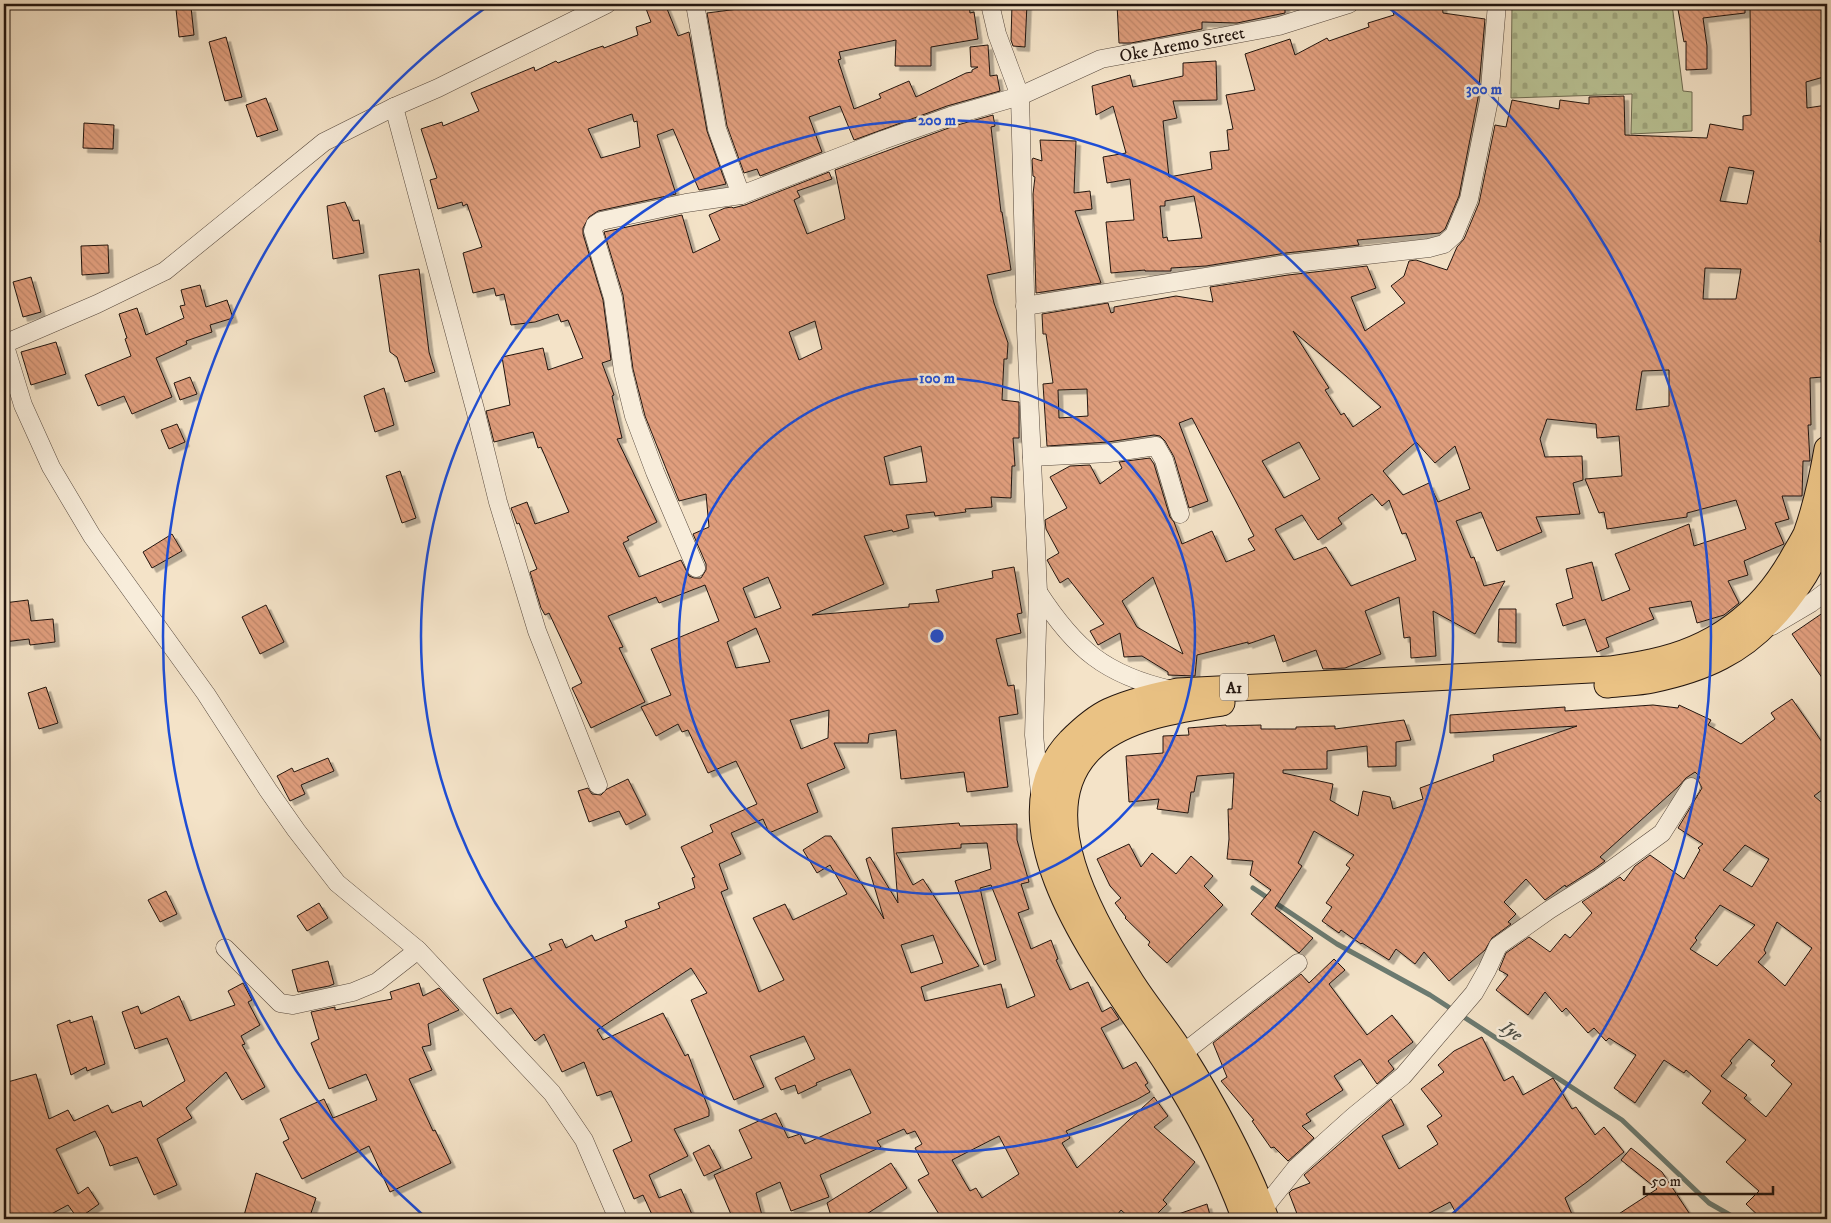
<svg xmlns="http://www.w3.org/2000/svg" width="1831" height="1223" font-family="'IM FELL DW Pica',serif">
  <defs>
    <pattern id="cemetery-stones" width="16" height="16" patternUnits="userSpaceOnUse" patternTransform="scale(1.25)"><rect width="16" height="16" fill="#bac496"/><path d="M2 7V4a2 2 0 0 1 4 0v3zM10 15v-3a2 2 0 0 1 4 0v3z" fill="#a0a880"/></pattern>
    <pattern id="building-back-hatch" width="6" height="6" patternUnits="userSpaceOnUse" patternTransform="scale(1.25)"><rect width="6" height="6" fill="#e09e7d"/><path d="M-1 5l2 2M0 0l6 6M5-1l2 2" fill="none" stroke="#c0876b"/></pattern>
    <filter id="shadow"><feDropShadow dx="4.5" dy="4.5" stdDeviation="0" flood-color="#0004"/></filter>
  </defs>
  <rect width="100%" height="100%" fill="#f4e3c8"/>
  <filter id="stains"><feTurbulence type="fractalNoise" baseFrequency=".004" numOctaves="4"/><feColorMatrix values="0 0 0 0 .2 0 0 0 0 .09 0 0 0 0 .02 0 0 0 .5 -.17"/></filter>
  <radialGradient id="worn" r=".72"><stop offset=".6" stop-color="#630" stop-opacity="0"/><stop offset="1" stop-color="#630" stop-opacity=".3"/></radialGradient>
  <!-- cemetery -->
  <path fill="url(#cemetery-stones)" stroke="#6e6c52" d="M1512,4h160l11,87 9,1v39l-61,3 1,-40 -121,4z"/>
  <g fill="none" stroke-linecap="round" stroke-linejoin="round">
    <!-- stream -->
    <path stroke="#6b7a70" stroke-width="5" d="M1253,888l84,56 93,51 192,125 87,83 28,16"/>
  </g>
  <!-- building -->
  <g fill="url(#building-back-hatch)" stroke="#22150f" fill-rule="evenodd" filter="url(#shadow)">
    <path d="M652,4h13l13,32 11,-4 18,99 19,53 -27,6 -26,-61 -16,6 19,59 -78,17 -9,6 -6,11v6l20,66 8,60 -9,3 12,32 -2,1 10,42 -5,1 40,83 -30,15 2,3 -6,3 16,34 42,-17 8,16 5,2h7l5,-8v-6l-13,-30 16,-7 -3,-33 -27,7 -34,-85 -12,-47 -10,-74 -19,-63 78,-17 11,38 27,-13 -11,-25 16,-7 7,-1 1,1 12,-3 84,-33 3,7 -35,12 3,6 -6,3 13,34 38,-15 -10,-49 119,-44 39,-11 2,11 -4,1 10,85h1l9,58 -24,5 7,28 14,40 -1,16h-3l-2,41 17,2v36h-6l2,28h-3l-1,32 -20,-1 1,10 -27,2 1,3 -31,4 -1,-4 -28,3 3,13 -16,4 -1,-2 -28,6 20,48 -72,31 97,-8v-3l30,-2 -3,-12 57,-12 -1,-7 22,-4 8,46 -5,1 4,19 -25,6 12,47 6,-1 4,29 -19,3 9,70 -41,5 -3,-20 -63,7 -5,-49 -27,4 -1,9h-34l11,25 -38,16 11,28 -49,21 -6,-14 -32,14 10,21 -22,10 9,25 -7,3 38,100 25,-12 -31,-62 32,-14 8,16 54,-26 -17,-29 -13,8 -14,-23 22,-14h6l53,83 -18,-60 4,-2 28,46 -6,-75 67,-5 1,3 57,-2v16l12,42 -8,2 8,25 -11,4 13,36 20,-9 7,19 -2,1 14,30 18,-8 14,30 9,-5 8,12 -18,9 22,41 13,-7 12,21 -3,2 5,7 -14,8 -70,31 4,7 -8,5 15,25 77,-71 14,19 -14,11 41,35 -32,38 4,4 -15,15h-21l-10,-9 -7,9h-172l-24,-39 11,-6 -14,-26 7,-4 -7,-13 -8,3 -3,-5 -27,12 4,6 -61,28 9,22 -38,14 -11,-29 -24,11 7,26h-30l-19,-44 38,-17 -13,-28 37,-17 12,25 12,-4 5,10 66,-31 -21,-44 -34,14 1,2 -19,9 -3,-9 -14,5 -6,-12 40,-19 -11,-23 -54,20 14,31 -30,13 -43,-100 16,-7 -16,-25 -94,62 6,10 60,-27 22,43 3,-2 21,56v6l-35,13 14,27 -39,19 10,23 22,-9 13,30h-40l-11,-24 -9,4 -21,-49 19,-9 -21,-50 -14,5 -13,-34 -22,10 -18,-38 -9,7 -24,-33 -14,6 -14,-35 69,-29 -3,-6 13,-5 4,9 26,-13 3,6 32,-14 -2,-6 35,-13 -2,-5 37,-15 -3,-10 3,-1 -14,-30 32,-15 -3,-7 47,-21 -21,-43 -28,12 -20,-43 -6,2 -4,-8 -22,12 -15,-29 30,-12 -20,-46 68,-28 -14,-36 -46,18 -3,-6 -48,19 15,31 -4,1 26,54 -54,26 -19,-40 10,-5 -33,-70 -4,2 -4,-7 -11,-36 7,-3 -18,-46 -2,1 -6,-16 16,-6 8,22 34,-12 -28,-65 -3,1 -5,-16 -39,10 -8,-31 24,-6 -8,-48 41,-9 5,22 35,-12 -15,-38 -7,2 -3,-8 -23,8 -24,3 -7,-31 -8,2 -2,-8 -21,5 -10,-40 19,-6 -15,-43 -4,2 -1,-4 -24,7 -8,-29 7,-2 -16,-49 21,-7 1,4 36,-15 -8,-18 63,-26 1,4 21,-10 2,2 33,-13 12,-4 1,2 34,-13 -2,-8 15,-5 -6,-16zM632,114l2,8 3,-1 3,26 -39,11 -13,-29zM815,321l7,28 -23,11 -10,-28zM921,446l6,36 -37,3 -6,-28zM768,577l13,31 -26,10 -12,-30zM756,628l14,34 -34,6 -9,-26zM829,710l-1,28 -27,11 -11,-29zM987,843l4,26 -36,12 29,84 12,-5 -16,-72 11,-3 44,111 -28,12 -6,-24 -76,17 -4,-14 58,-21 -56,-87 -10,6 -17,-32 65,-5v-4zM933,935l10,28 -32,10 -10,-28zM999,1136l20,38 -37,24 -6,-10 -6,3 -18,-31z"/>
    <path d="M744,4h225l1,9 4,-1 4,27 -47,8v19h-36l1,-26 -57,12 2,7 -3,1 16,49 27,-11 -2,-4 30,-13 7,16 50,-24 6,-1v-2l6,-3h-7l-1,-20 18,-2 2,31 7,-1 3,16 -53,15 -93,34 -14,-34 -31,11 13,35 -62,24 -3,-7 -13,4 -17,-47 -20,-113 39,-5z"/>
    <path d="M1012,4h15l-2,43 -12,-1 -2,-6z"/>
    <path d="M1117,4h168v9l-48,10 -35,-1v7l-71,14h-12z"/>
    <path d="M1418,4h24l1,9 42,6 -7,79 -19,98 -14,33 -5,4 -83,7 2,5 -73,8 -80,13 -35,2v3h-26v-1l-34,3 -5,-51 28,-2 -4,-41 -23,4 -4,-26 23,-4 -13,-47 -17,9 -4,-29 38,-11 3,12 50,-11v-13l33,-2 1,39 -44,1 4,17 -14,3 6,56 43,-8 -2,-17 19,-2 -2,-20 6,-1 -7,-34 29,-5 -10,-36 45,-15 5,16 32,-17 2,3 40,-14 -1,-4 26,-8 -2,-6zM1194,196l8,42 -34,3 -1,-4 -4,1 -3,-32h5v-5z"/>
    <path d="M1677,4h68v9l-42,5 4,28v23l-21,1v-29l-2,1z"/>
    <path d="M1750,4h71l4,29h2v43l-21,6 1,26 20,-3v86l-4,-1 -3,52h7v56l-1,32h-3v47l-13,1 1,47h-3l2,36h-7l-1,35h-20l7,23 -14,4 9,21 -40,17 4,14 -20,6 11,22 -15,12 -27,8 -6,-22 -42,7 5,11 -48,19 3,9 -12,5 -12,-33 -22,7 -7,-22 17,-6 -7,-29 26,-7 10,39 28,-11 -15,-36 74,-30 5,22 52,-17 -10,-29 -49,13v4l-80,12 -3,-17 -5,1 -14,-34 37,-3 -3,-40 -22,2 -1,-14 -49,-5 -7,20 5,18 37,-1 1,24 -10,3 7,31 -44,3 6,15 -45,19 -16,-39 -25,9 15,37 3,-1 10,29 21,-5 -30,53 -42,-23 3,45 -25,2 -1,-21 -6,1 -5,-41 -34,14 16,43 -36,14 -22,1 -7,-19 -33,12 -9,-27 -26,9v-2l-51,13 -2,21 -27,-1v-3l-26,-16 -18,1 -4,-24 -22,12 -8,-14 14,-7 -36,-46 -8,5 -13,-23 12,-7 -13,-24 -1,-9 22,-12 -17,-31 20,-11 20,-1 10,19 22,-16 -3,-6 31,-4 4,6 16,53 4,5 8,22 30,-13 14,31 29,-12 -7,-11 6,-3 -62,-118 -13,5 29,78 -19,7 -15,-51 -9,-16 -5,-5 -6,-1 -46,7 -61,4 -4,-62 10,-1 -7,-49h-3l-1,-20 66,-11 3,10 3,-1v-5l62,-11 37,6 -3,-15 78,-12 79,-9 9,22 -25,9 14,34 40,-28 -14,-17 13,-10 5,-15 7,-1 31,10 10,-23 7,-8 15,-36 16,-78 11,2 6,-27 47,9 1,-9 29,4v-7l35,-1 1,39 82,3 3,-14 33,6v-14l8,-1zM1729,167l25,4 -7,33 -27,-3zM1705,268l36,1 -5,30h-33zM1293,331l53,45 35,31 -28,20 -9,-14 -3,2 -16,-25 4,-2zM1669,370v36l-33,4 6,-39zM1087,389l1,27 -29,2 -1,-28zM1299,442l21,37 -36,19 -22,-37zM1416,442l19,21 20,-17 15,43 -32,13 -9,-19 -26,12 -20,-24zM1372,494l10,12 7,-6 13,34 4,-1 10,27 -65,26 -25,-39 -32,13 -19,-31 27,-14 16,25 24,-16 -4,-6zM1153,577l30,77 -46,-27 -15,-26z"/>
    <path d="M191,7l3,28 -15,2 -3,-28z"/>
    <path d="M226,37l16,60 -17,4 -16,-59z"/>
    <path d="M266,98l12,32 -21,7 -11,-32z"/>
    <path d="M84,123l30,2 -1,24 -30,-1z"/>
    <path d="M1040,140l36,1 -2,52 16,-2 2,18 -17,2 26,72 -65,10 -3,-99 2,-17 -2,-1 -1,-16 1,-2 9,3z"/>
    <path d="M345,202l8,19 6,-1 5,33 -31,6 -6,-53z"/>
    <path d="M108,245l1,28 -27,2 -1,-29z"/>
    <path d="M419,269l10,83 6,20 -30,10 -8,-25 -7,-5 -11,-77z"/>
    <path d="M31,277l10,35 -18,5 -10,-35z"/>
    <path d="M200,285l6,22 21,-7 6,18 -23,7 2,7 -26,9 1,3 -31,14 16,39 -40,17 -8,-18 -26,10 -13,-31 46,-19 -6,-17 2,-1 -8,-24 18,-6 9,27 38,-17 -4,-12 5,-1 -4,-15z"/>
    <path d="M56,342l10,32 -35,11 -10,-33z"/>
    <path d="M190,377l7,17 -17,6 -6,-17z"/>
    <path d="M384,388l10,37 -19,7 -11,-36z"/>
    <path d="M177,424l8,18 -16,7 -8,-19z"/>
    <path d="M400,471l16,47 -14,5 -16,-47z"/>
    <path d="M172,534l10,17 -30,17 -9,-16z"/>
    <path d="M28,600l3,21 22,-2 2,23 -25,3 -1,-6 -25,3v-39z"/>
    <path d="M266,605l18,37 -24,12 -18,-37z"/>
    <path d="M1499,609h17v34l-18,-1z"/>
    <path d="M1827,610v75l-35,-51z"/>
    <path d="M46,687l12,36 -19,6 -11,-36z"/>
    <path d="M1792,699l35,50v37l-13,10 13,11v412h-65l-16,-15 13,-13 -33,-29 20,-22 -44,-37 9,-12 -25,-21 -2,3 -20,-13 -29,43 -21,-15 22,-33 -27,-17 -3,3 -12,-13 -6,5 -22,-25 -4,4 -17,-20 -17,23 -32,-25 12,-15 -9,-5 7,-17 23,-16 21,15 15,-18 5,4 22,-25 -10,-11 38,-25 4,4 11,-15 15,-11 34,24 16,-29 -2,-2 5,-4 -25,-16 24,-40 -4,-8 2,-3 -5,-5 -9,6 -7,8 -79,71 5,4 -11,8 -28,18 -1,-2 -20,15 -19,-21 -22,23 12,12 -8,8 3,2 -19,14 -7,12 -36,31 -25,-29 -9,12 -19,-15 -7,11 -27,-17 -1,1 -20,-14 -2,3 -17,-12 10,-14 -6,-4 24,-35 -4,-3 8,-10 -40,-24 -16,32 4,3 -27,42 38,30 -14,15 -48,-39 20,-24 -21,-15 3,-14 -26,-2 2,-20 -1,-30h4l2,-36 -37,3 -3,16h-3l-3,21 -31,-4 2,-10 -30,3 -3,-46 37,-3v-17l26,-1 -1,-7 38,-3v1l35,-1v4h35v-2l39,-1v3l69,-9 7,20 -15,2v24l-28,1 -1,-21 -40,5v18l-44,1v3l50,11 -3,16 28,16 5,-25 27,6 3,12 30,-10 -3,-11 74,-27 -1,-6 84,-29 -127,7v-18l115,-8v4l88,-6 25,3 1,-3 32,15 -3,5 33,19 34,-25 -4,-6zM1745,845l24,14 -17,28 -29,-17zM1720,905l35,20 -38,41 -27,-17 7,-9 -2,-2zM1777,922l35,26 -27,38 -27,-24 8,-9 -2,-3zM1749,1039l26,22 -4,4 21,19 -26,33 -22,-19 3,-3 -26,-19 11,-13 -2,-2z"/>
    <path d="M328,758l6,13 -33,14 4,9 -15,7 -13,-25 15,-8 2,4z"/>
    <path d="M628,779l18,36 -20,10 -7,-14 -30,11 -11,-31 10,-3 4,6 9,1 6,-6z"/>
    <path d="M1129,844l12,23 11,-14 24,21 15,-18 22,20 -9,10 19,19 -56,58 -19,-18 2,-3 -25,-24 1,-1 -11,-14 6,-5 -11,-12 -13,-27z"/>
    <path d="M166,891l11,23 -17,8 -12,-22z"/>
    <path d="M319,903l9,15 -21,13 -10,-15z"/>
    <path d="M1334,959l11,11 -16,14 38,51 25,-20 21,27 -25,19 6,8 -17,15 -17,-25 -26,17 9,14 -37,24 5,7 -9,5 12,12 -26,23 -14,-14 -3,1 -19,-27 2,-1 -33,-39 6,-4 -14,-34 88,-69 8,9z"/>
    <path d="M328,961l6,23 -5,2 -31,6 -6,-22z"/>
    <path d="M243,983l9,17 -4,2 12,23 -19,11 4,8 -3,1 23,42 -23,13 -16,-28 -40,36 6,10 -35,21 20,46 -23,10 -17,-38 -27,9 -7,-20 -8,-15 -39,18 22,45 10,-7 11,17 -21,15 -10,-14 -26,14h-34l-4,-6v-130l32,-9 13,45 19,-9 6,11 34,-16 4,8 29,-12 2,6 42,-26 -18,-43 -32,11 -13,-37 16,-6 3,8 38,-18 11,25 45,-16 -7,-14z"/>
    <path d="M419,983l4,13 16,-8 20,22 -31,14 3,21 -9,2 10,23 -23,9 24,52 2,-1 16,33 -61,29 -21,-46 -67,33 -19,-37 6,-3 -9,-20 44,-20 9,19 44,-18 -11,-26 -37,15 -18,-46 8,-4 -8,-27 24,-5v3l57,-11 -2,-7z"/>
    <path d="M92,1016l13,48 -18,7 -1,-4 -15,8 -14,-50 13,-5v3z"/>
    <path d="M1482,1037l22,44 9,-5 10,19 30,-17 19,31 4,-2 19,28 9,-8 20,25 -37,30 -22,16 9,21h-115l-9,-17 -32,17h-119l-10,-26 3,-3 18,-7 -6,-8 87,-76 13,26 -22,11 17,33 39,-25 -11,-18 15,-10 -21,-27 23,-17 -6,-7 16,-14z"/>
    <path d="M709,1145l12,23 -17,8 -11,-23z"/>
    <path d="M1631,1148l31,24 31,47h-82l46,-30 -36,-29z"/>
    <path d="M891,1163l16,25 -45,29 -7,2h-23l-5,-16z"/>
    <path d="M256,1173l60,25 -7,21h-66z"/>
    <path d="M1207,1204l4,15h-41v-2z"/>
  </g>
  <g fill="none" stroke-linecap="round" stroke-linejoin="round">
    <defs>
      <g id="minor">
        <path d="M695,4l22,125 24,66"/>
        <path d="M990,4l7,30 23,62 6,234 12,262 -4,143 6,58"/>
        <path d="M394,107l81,302 23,93 39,129 61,154"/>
        <path d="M1025,306l262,-42 142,-16 15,-4 10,-9 15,-36 20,-99 8,-96"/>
        <path d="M4,343l19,62 28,62 41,69 114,158 62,96 28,40 41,53 81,67 134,143 32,47 34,79"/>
        <path d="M4,344l93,-40 68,-33 159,-129 70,-35 44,-19 169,-84"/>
        <path d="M1032,457l77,-4 47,-7 8,14 16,54"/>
        <path d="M696,568l-41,-96 -21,-56 -11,-45 -10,-73 -20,-67 2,-6 6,-4 85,-18 55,-8 142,-55 68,-24 69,-20 81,-37 178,-33 70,-22"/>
        <path d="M1038,592c37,57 67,83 134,98"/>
        <path d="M1772,626l39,-23 16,-12"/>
        <path d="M225,948l55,55 13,2 60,-13 24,-10 41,-32"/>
        <path d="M1182,1054l116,-91"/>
        <path d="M1263,1209l33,-41 58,-52 49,-40 71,-83 13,-23 11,-24 51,-36 51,-32 62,-45 29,-46"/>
      </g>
      <g id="highway">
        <path d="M1607,685c15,-2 31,-2 45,-5 24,-5 48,-12 69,-23 48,-24 91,-81 106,-131"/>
        <path d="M1222,703c-41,6 -96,14 -128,43 -69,61 0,177 38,237 16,25 35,47 50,71 33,53 63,107 84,165"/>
        <path d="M1245,1219c-20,-54 -46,-106 -78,-155 -49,-77 -182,-234 -97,-323 11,-11 24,-23 39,-30 22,-10 46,-15 69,-20l432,-22c14,-2 28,-4 41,-7 63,-13 111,-49 142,-105 4,-7 9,-15 13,-23 10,-28 16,-56 21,-85"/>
      </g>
    </defs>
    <!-- minor casing -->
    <use href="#minor" stroke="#56483d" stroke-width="19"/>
    <!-- highway casing -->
    <use href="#highway" stroke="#22150f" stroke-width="27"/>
    <!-- minor -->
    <use href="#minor" stroke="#f8eddb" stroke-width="18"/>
    <!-- highway -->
    <use href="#highway" stroke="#eac284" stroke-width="25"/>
  </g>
  <!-- distance rings -->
  <g fill="none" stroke="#1d4ed8" stroke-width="2.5">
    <circle cx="937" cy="636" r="258"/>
    <circle cx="937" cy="636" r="516"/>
    <path d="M424 1216A774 774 0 0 1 488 6M1386 6A774 774 0 0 1 1450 1216"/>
  </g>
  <g text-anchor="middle" stroke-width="5" stroke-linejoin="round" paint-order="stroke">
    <!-- shield labels -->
    <rect fill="#f8eddb" stroke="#62564c" stroke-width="1" x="1220" y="673.5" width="28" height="27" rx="4"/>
    <g font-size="16" font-weight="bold" fill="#22150f">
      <text x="1234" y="693">A1</text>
    </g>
    <!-- street labels -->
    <g font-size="18" fill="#22150f" stroke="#f8eddb">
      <text transform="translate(1182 44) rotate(-11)" y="6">Oke Aremo Street</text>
    </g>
    <!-- water labels -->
    <g font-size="19" font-style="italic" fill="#4d5048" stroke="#f8eddb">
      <text transform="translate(1512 1030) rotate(33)" y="7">Iye</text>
    </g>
  </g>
  <circle cx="937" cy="636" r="8" fill="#1d4ed8" stroke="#f8eddb" stroke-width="2.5"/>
  <g font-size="15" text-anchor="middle" font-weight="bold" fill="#1d4ed8" stroke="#f8eddb" stroke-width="5" stroke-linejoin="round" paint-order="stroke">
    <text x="1484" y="94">300 m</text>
    <text x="937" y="125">200 m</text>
    <text x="937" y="383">100 m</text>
  </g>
  <!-- margin -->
  <rect width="1831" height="1223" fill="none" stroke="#f4e3c8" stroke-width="20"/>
  <rect x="5" y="5" width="1821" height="1213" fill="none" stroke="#22150f" stroke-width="2.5"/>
  <rect x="10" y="10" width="1811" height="1203" fill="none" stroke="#22150f"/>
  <!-- scale -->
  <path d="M1644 1186v8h129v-8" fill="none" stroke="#22150f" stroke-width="2.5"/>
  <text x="1651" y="1186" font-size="15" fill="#22150f" stroke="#f8eddb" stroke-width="4" paint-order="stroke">50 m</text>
  <rect width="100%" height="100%" filter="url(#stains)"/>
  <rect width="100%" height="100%" fill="url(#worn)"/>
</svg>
